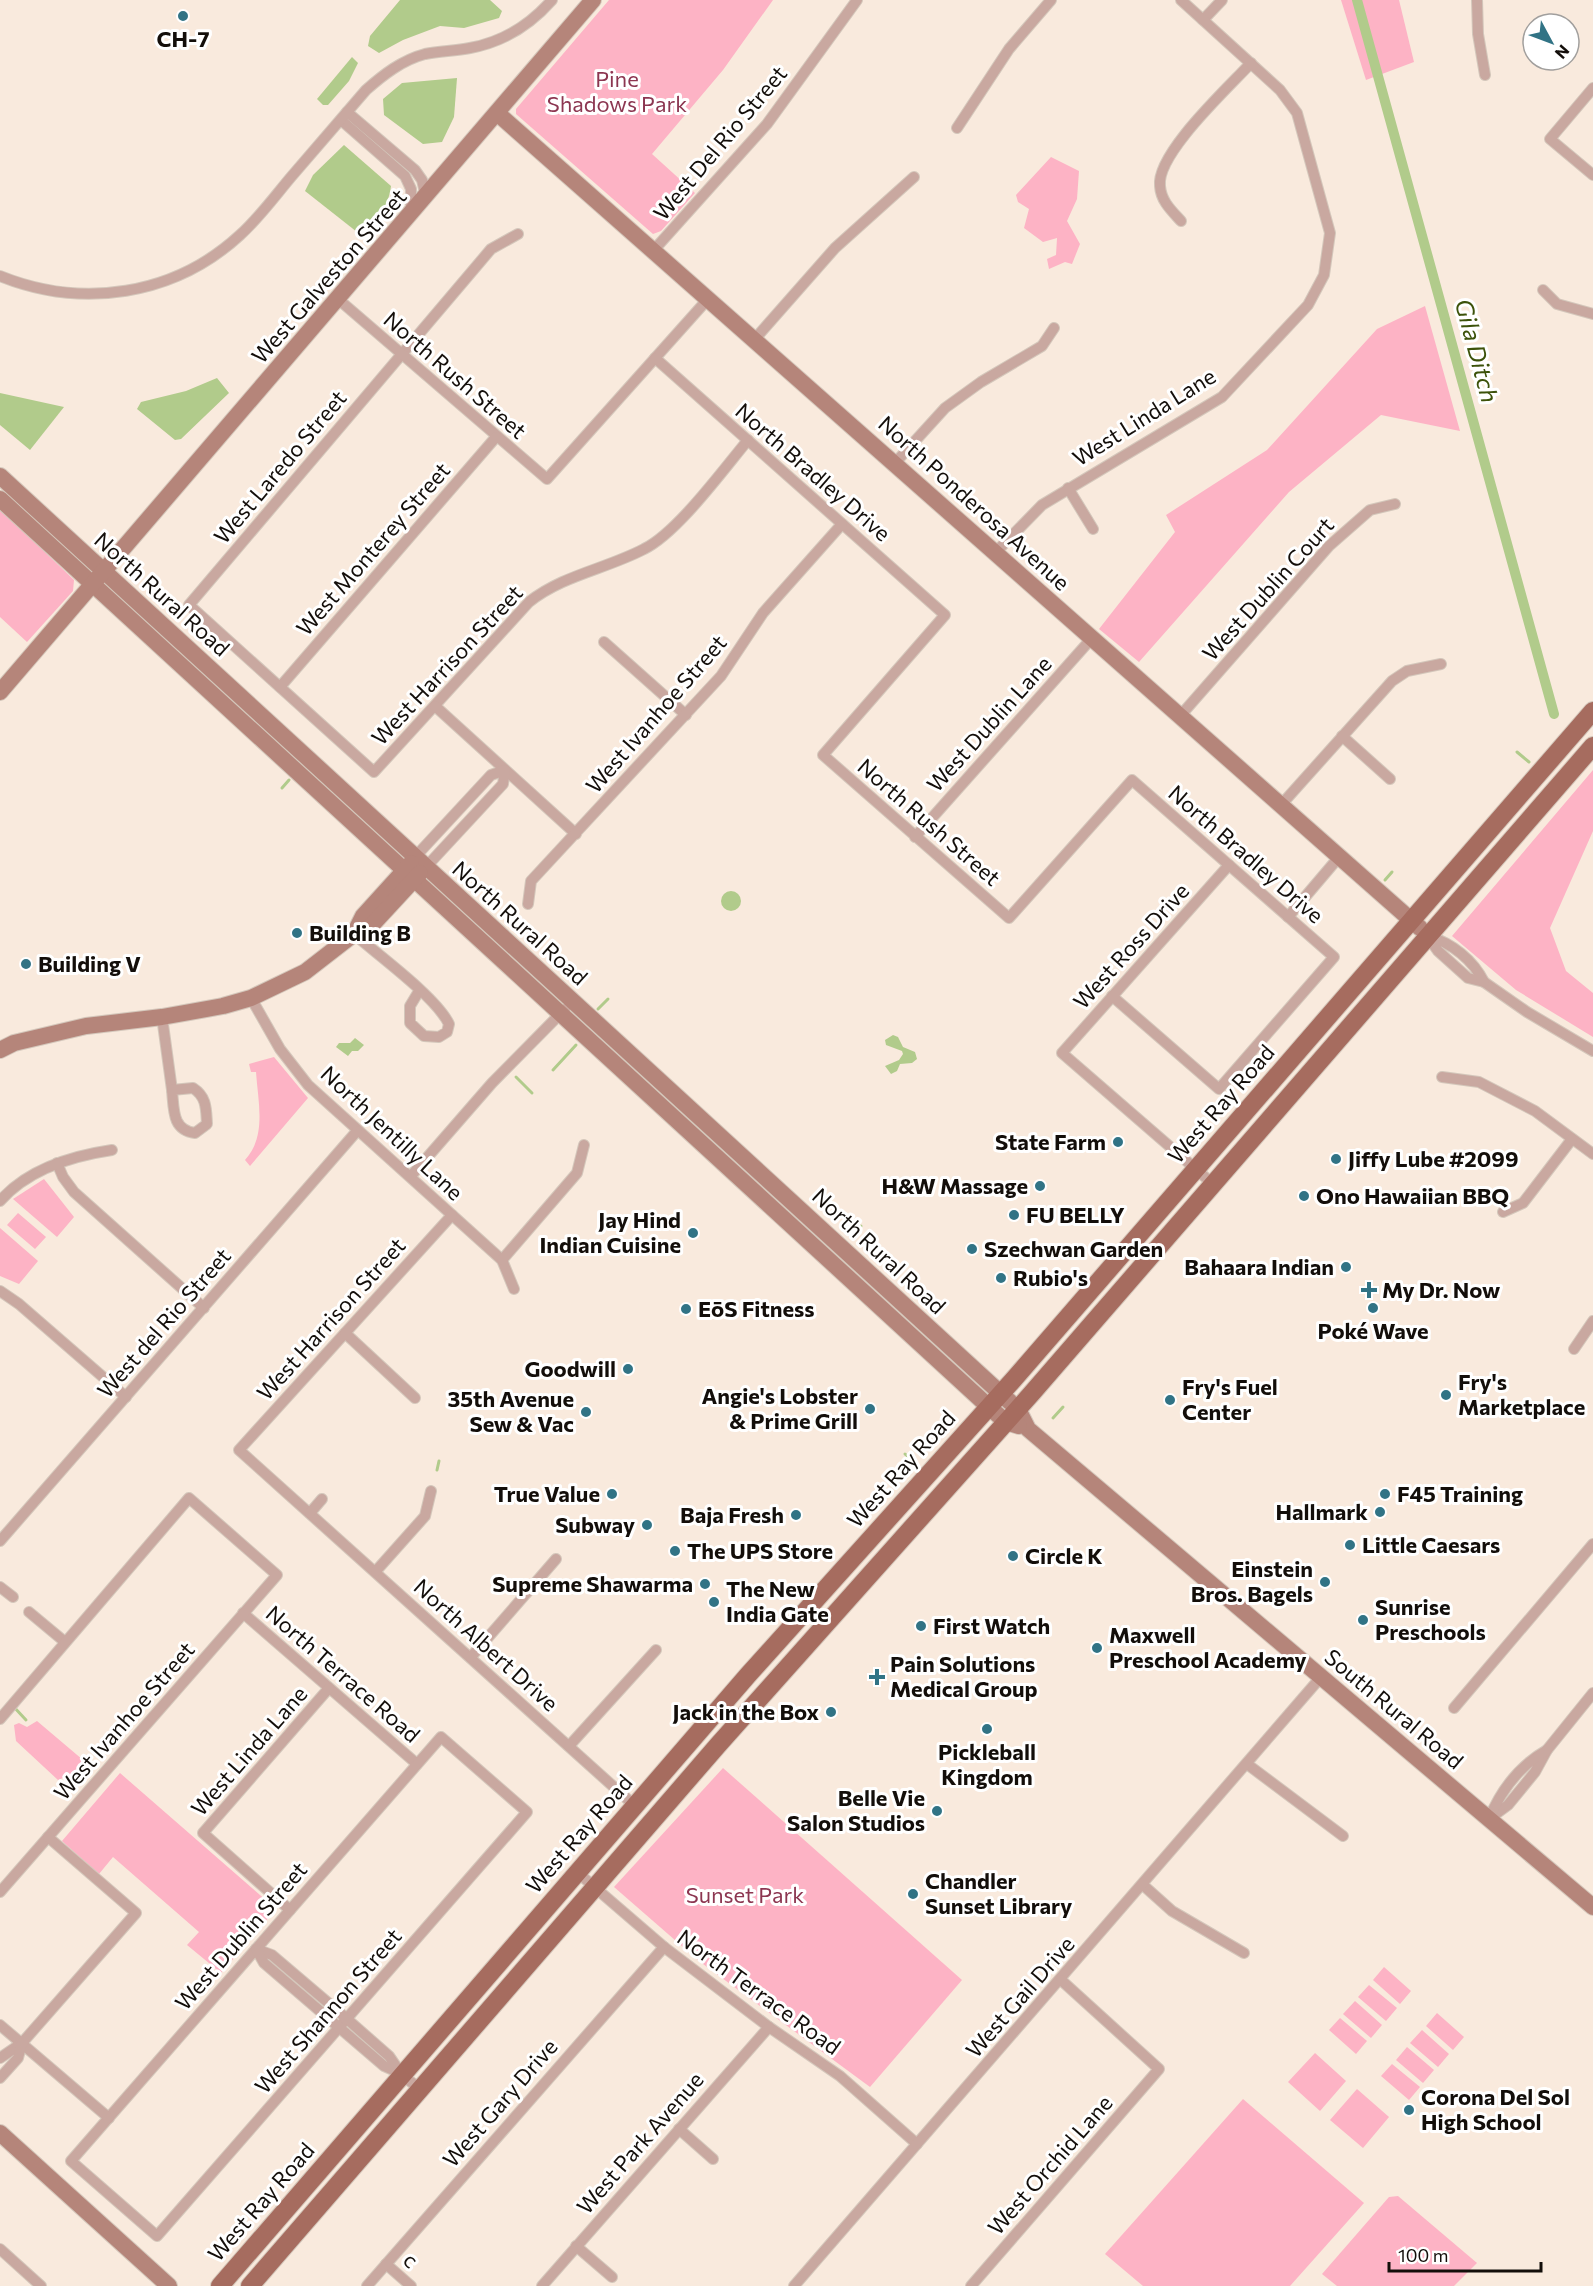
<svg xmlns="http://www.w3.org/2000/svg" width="1593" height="2286" font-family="Commissioner,sans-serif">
  <rect width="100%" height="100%" fill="#f9eadd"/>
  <!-- green -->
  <g fill="#fdb3c5">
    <path d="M609,0h164l-50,70 -71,84 43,39 -34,38 -8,3 -137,-120v-5z"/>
    <path d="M1341,0h58l15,62 -48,18z"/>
    <path d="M1051,157l28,14 -2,28 -10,22 13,23 -8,20 -7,-2 -16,7 -2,-10 9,-4 1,-17 -14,4 -19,-14 5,-19 -11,-7 -2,-7z"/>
    <path d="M1425,306l35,125 -79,-16 -92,77 -150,170 -40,-33 76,-97 -9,-17 101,-65 110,-121z"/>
    <path d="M0,509l74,71 -1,11 -46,51 -27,-25z"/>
    <path d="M1593,770v61l-43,97 16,43 27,22v44l-77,-47 -64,-54z"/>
    <path d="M274,1057l34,41 -58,68 -5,-6c22,-24 13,-58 11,-88h-5l-2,-8z"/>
    <path d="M44,1179l30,38 -17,20 -44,-38z"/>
    <path d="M18,1213l28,24 -11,12 -28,-24z"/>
    <path d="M0,1228l38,33 -19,23 -19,-8z"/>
    <path d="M37,1721l46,39 -5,12 -20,8 -42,-39 -2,-16 5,-2 8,4z"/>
    <path d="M723,1768l239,212 -92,107 -171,-126 -85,-74z"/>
    <path d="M120,1773l156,136 -55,64 -34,-28 12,-13 -86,-75 -14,17 -37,-33z"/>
    <path d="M1384,1967l27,24 -11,13 -27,-24z"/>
    <path d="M1369,1985l28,23 -11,13 -28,-24z"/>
    <path d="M1355,2001l27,24 -11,13 -28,-24z"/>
    <path d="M1437,2013l27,24 -11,13 -27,-24z"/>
    <path d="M1340,2018l27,23 -11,13 -27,-24z"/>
    <path d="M1422,2030l27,24 -11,13 -28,-24z"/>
    <path d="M1407,2047l27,23 -11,13 -27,-23z"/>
    <path d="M1315,2053l31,28 -26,30 -32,-29z"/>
    <path d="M1392,2064l28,23 -11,13 -28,-24z"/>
    <path d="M1357,2089l32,28 -26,31 -33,-28z"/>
    <path d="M1243,2099l121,104 -74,83h-147l-38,-32z"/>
    <path d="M1398,2196l79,67 -23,23h-117l-15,-12 67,-77z"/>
  </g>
  <!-- water -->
  <g fill="#b1cb8b">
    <path d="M400,0h90l12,11 -3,7 -35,10 -24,-2 -37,14 -24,13 -11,-7 2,-10z"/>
    <path d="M352,57l6,6 -9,18 -21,24h-5l-6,-6z"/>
    <path d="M457,78l-3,39 -12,25 -19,2 -39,-29 -1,-16 19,-16z"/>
    <path d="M344,145l47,41c-2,19 -15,40 -34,46l-52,-41 8,-16z"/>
    <path d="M217,378l12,15 -48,46 -6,1 -38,-31 4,-7 45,-11z"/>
    <path d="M0,393l64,14 -34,43 -30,-25z"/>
    <circle cx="731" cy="901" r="10"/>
    <path d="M893,1035l5,2 5,10 12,5 2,7 -5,4 -12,1 -3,7 -6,3 -6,-8 14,-6 4,-6 -1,-3 -16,-6 -1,-5z"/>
    <path d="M355,1038l9,7 -6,6h-6l-4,5 -12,-9 3,-4h11z"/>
  </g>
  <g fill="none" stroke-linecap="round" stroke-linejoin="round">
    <!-- stream -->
    <g stroke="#b1cb8b" stroke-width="3">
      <path d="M1517,752l12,10"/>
      <path d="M282,788l7,-8"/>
      <path d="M1385,880l7,-8"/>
      <path d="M598,1009l10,-10"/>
      <path d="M553,1070l23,-25"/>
      <path d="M516,1077l16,16"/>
      <path d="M852,1236l9,-10"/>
      <path d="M1053,1418l10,-11"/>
      <path d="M905,1454l10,9"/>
      <path d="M437,1470l2,-9"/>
      <path d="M13,1706l13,14"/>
    </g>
    <!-- canal -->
    <path stroke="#b1cb8b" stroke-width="10" d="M1357,0l197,714"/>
    <defs>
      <g id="street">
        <path d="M1477,0l1,34 7,41"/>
        <path d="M1203,20l19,-20"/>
        <path d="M1593,88l-43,51 43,36"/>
        <path d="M347,112l68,58 7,10 4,17"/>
        <path d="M341,120l64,56 6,13v23"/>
        <path d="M957,128l52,-79 42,-49"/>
        <path d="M1181,221c-10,-11 -20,-20 -21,-35 -4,-32 68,-98 91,-123"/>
        <path d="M518,234l-27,15 -302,356 185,167 155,-170c34,-27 77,-33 115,-53 33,-16 79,-79 104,-109"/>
        <path d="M653,251l114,-127 90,-124"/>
        <path d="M0,276c82,33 174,20 240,-41 19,-17 35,-39 51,-58 25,-29 50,-58 75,-87 17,-15 36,-30 59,-36 15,-3 30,-3 45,-6 33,-6 60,-23 82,-48"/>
        <path d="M1543,290l14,14 36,10"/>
        <path d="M338,299l209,180 160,-179"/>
        <path d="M754,340l81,-92 79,-71"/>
        <path d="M655,358l290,257 -122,140 186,163 123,-138 202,177 -115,132 -107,-93"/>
        <path d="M895,463l50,-55 36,-26 61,-36 12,-18"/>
        <path d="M1068,488l25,41"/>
        <path d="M995,553l47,-48 180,-108 86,-92 16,-30 6,-42 -33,-120 -17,-23 -99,-90"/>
        <path d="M604,642l82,73"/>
        <path d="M280,687l216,-250"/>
        <path d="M435,706l141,128"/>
        <path d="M1181,715l148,-169 41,-36 25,-6"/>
        <path d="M1342,736l48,43"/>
        <path d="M1281,805l111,-124 15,-10 34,-7"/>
        <path d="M915,837l177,-199"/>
        <path d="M415,857l76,-82 14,-5 -2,14 -77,83"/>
        <path d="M528,904l3,-23 190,-205 42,-63 79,-89"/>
        <path d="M1288,917l51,-60"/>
        <path d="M354,934c24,21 82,63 95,90l-2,8 -8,5 -15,-1 -14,-13v-17l9,-15"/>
        <path d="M1426,934l12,17 30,27 16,4 43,30 66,39"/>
        <path d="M1428,936c24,7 45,24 56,46"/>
        <path d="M251,998l29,51 28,36 194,175 12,29"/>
        <path d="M162,1017l10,73"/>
        <path d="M1442,1077l37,5 56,29 58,43"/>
        <path d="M193,1088c14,9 13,21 14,36l-12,9c-23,-3 -21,-23 -23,-43z"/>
        <path d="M57,1163l6,14 11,15 130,116"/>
        <path d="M411,1176l81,-93 73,-74"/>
        <path d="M1213,1184l-151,-131 167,-188"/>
        <path d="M0,1201c28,-32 71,-45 112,-51"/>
        <path d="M1503,1212l20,-9 49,-64"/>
        <path d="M452,1215l-213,235 396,356"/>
        <path d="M502,1260l75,-87 7,-28"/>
        <path d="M0,1291l19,13 107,93"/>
        <path d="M345,1333l70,65"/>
        <path d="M1574,1349l19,-28"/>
        <path d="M310,1513l12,-14"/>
        <path d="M0,1541l357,-410"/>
        <path d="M376,1571l49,-55 6,-25"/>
        <path d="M0,1587l13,10"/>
        <path d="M29,1612l36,30"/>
        <path d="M243,1613l174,151"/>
        <path d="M471,1657l85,-98"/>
        <path d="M1454,1708l139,-164"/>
        <path d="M0,1719l189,-221 88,77 -277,317"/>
        <path d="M441,1737l86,75 -370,424 -86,-75z"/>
        <path d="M569,1746l87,-96"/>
        <path d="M1247,1764l96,72"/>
        <path d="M1489,1819l19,-14 27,-33 12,-22 46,-57"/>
        <path d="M1489,1819c12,-29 30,-53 58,-69"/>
        <path d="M577,1872l87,75 105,80 71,49 77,68"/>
        <path d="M1143,1885l29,26 72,42"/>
        <path d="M290,1910l-87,-77 126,-145"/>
        <path d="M256,1949l16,6 67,57 50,44 13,19 18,14"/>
        <path d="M256,1949l8,14 120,103 18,8"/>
        <path d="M0,2025l109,93"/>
        <path d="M0,2058l22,-15 114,-130 -88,-76"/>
        <path d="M0,2078l18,-20 4,-15"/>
        <path d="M679,2129l34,30"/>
        <path d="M576,2246l36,31"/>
        <path d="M0,2249l41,37"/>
        <path d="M386,2264l25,22"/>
        <path d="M367,2286l297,-339"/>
        <path d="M542,2286l227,-259"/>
        <path d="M794,2286l527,-609"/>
        <path d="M971,2286l188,-217 -98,-89"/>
      </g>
      <g id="secondary">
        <path d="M497,113l923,815"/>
        <path d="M0,476l1010,926 8,7 10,20 565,478"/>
        <path d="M0,499l989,908 17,15 13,4"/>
        <path d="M0,692l593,-692"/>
        <path d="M354,934l9,-18 48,-53"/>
        <path d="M0,1050l14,-7 72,-17 76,-9 61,-11 28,-8 54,-26 49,-38 17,-8 49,-53"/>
        <path d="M0,2133l169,153"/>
      </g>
      <g id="primary">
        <path d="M220,2286l528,-611 266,-296 579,-668"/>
        <path d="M250,2286l468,-541 314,-352 561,-647"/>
      </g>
    </defs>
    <!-- street casing -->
    <use href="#street" stroke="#d4c7bb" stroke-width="12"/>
    <!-- secondary casing -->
    <use href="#secondary" stroke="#d4c7bb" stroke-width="18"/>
    <!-- primary casing -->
    <use href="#primary" stroke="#d4c7bb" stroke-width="20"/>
    <!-- street -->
    <use href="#street" stroke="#c9a8a0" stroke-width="10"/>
    <!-- secondary -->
    <use href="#secondary" stroke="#b5857a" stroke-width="16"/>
    <!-- primary -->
    <use href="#primary" stroke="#a66c5f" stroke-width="18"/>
  </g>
  <!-- markers -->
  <g fill="#317385" stroke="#fff" stroke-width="2">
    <circle cx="183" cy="16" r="6"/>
    <circle cx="297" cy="933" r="6"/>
    <circle cx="26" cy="964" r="6"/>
    <circle cx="1118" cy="1142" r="6"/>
    <circle cx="1336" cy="1159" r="6"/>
    <circle cx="1040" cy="1186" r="6"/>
    <circle cx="1304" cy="1196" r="6"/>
    <circle cx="1014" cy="1215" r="6"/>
    <circle cx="693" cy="1233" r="6"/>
    <circle cx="972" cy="1249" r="6"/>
    <circle cx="1346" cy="1267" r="6"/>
    <circle cx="1001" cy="1278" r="6"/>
    <path d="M1366 1281h6v6h6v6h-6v6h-6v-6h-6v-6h6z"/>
    <circle cx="1373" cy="1308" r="6"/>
    <circle cx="686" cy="1309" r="6"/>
    <circle cx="628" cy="1369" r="6"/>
    <circle cx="1446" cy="1395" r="6"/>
    <circle cx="1170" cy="1400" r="6"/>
    <circle cx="870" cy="1409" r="6"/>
    <circle cx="586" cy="1412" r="6"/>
    <circle cx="612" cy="1494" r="6"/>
    <circle cx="1385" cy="1494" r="6"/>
    <circle cx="1380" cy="1512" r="6"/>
    <circle cx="796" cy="1515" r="6"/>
    <circle cx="647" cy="1525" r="6"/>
    <circle cx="1350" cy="1545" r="6"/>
    <circle cx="675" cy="1551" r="6"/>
    <circle cx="1013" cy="1556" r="6"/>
    <circle cx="1325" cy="1582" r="6"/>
    <circle cx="705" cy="1584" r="6"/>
    <circle cx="714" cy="1602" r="6"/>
    <circle cx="1363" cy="1620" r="6"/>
    <circle cx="921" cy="1626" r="6"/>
    <circle cx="1097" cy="1648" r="6"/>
    <path d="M874 1668h6v6h6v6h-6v6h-6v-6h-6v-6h6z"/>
    <circle cx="831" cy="1712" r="6"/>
    <circle cx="987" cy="1729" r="6"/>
    <circle cx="937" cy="1811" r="6"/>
    <circle cx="913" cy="1894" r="6"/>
    <circle cx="1409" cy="2110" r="6"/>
  </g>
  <g text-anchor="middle" stroke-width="6" stroke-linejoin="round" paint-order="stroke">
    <!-- poi labels -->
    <g font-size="22" font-weight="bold" fill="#130e0a" stroke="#fff" text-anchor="start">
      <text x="183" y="47" text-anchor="middle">CH-7</text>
      <text x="309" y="941">Building B</text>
      <text x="38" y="972">Building V</text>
      <text x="1106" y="1150" text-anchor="end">State Farm</text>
      <text x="1348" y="1167">Jiffy Lube #2099</text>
      <text x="1028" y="1194" text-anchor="end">H&amp;W Massage</text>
      <text x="1316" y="1204">Ono Hawaiian BBQ</text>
      <text x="1026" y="1223">FU BELLY</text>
      <text x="681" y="1228" text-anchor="end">Jay Hind<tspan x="681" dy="25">Indian Cuisine</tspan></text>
      <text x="984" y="1257">Szechwan Garden</text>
      <text x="1334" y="1275" text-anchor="end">Bahaara Indian</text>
      <text x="1013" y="1286">Rubio's</text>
      <text x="1382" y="1298">My Dr. Now</text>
      <text x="698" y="1317">EōS Fitness</text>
      <text x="1373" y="1339" text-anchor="middle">Poké Wave</text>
      <text x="616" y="1377" text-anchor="end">Goodwill</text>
      <text x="1458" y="1390">Fry's<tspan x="1458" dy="25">Marketplace</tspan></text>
      <text x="1182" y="1395">Fry's Fuel<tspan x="1182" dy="25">Center</tspan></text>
      <text x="858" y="1404" text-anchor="end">Angie's Lobster<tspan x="858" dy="25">&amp; Prime Grill</tspan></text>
      <text x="574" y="1407" text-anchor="end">35th Avenue<tspan x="574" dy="25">Sew &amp; Vac</tspan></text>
      <text x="600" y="1502" text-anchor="end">True Value</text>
      <text x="1397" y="1502">F45 Training</text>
      <text x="1368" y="1520" text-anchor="end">Hallmark</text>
      <text x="784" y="1523" text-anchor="end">Baja Fresh</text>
      <text x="635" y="1533" text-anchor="end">Subway</text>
      <text x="1362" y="1553">Little Caesars</text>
      <text x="687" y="1559">The UPS Store</text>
      <text x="1025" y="1564">Circle K</text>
      <text x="1313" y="1577" text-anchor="end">Einstein<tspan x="1313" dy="25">Bros. Bagels</tspan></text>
      <text x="693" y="1592" text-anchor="end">Supreme Shawarma</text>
      <text x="726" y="1597">The New<tspan x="726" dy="25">India Gate</tspan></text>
      <text x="1375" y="1615">Sunrise<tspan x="1375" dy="25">Preschools</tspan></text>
      <text x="933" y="1634">First Watch</text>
      <text x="1109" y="1643">Maxwell<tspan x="1109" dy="25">Preschool Academy</tspan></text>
      <text x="890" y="1672">Pain Solutions<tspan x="890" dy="25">Medical Group</tspan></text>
      <text x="819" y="1720" text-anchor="end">Jack in the Box</text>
      <text x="987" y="1760" text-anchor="middle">Pickleball<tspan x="987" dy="25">Kingdom</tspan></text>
      <text x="925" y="1806" text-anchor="end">Belle Vie<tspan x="925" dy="25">Salon Studios</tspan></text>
      <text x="925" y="1889">Chandler<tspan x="925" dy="25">Sunset Library</tspan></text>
      <text x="1421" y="2105">Corona Del Sol<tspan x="1421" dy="25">High School</tspan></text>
    </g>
    <!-- park labels -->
    <g font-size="22" fill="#8c3651" stroke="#fff">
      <text x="617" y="87">Pine<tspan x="617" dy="25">Shadows Park</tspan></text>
      <text x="745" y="1903">Sunset Park</text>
    </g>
    <!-- street labels -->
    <g font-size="22" fill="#130e0a" stroke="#fff">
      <text transform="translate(720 143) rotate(-50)" y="8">West Del Rio Street</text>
      <text transform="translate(329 276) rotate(-49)" y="8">West Galveston Street</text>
      <text transform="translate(455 375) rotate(41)" y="8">North Rush Street</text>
      <text transform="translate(1144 417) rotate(-32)" y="8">West Linda Lane</text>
      <text transform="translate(280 467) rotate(-50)" y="8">West Laredo Street</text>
      <text transform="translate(813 472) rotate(41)" y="8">North Bradley Drive</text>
      <text transform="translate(974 503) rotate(42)" y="8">North Ponderosa Avenue</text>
      <text transform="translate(373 549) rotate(-49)" y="8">West Monterey Street</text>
      <text transform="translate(1268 589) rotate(-48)" y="8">West Dublin Court</text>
      <text transform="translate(162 594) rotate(42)" y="8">North Rural Road</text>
      <text transform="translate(447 665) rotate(-47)" y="8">West Harrison Street</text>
      <text transform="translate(656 714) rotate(-49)" y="8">West Ivanhoe Street</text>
      <text transform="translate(989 724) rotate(-48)" y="8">West Dublin Lane</text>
      <text transform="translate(929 822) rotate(41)" y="8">North Rush Street</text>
      <text transform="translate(1246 854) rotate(41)" y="8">North Bradley Drive</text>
      <text transform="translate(520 923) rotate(42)" y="8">North Rural Road</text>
      <text transform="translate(1131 946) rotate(-48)" y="8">West Ross Drive</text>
      <text transform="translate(1221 1104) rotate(-49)" y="8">West Ray Road</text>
      <text transform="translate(392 1133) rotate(43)" y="8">North Jentilly Lane</text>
      <text transform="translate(879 1251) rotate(43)" y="8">North Rural Road</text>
      <text transform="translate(331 1319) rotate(-48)" y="8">West Harrison Street</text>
      <text transform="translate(164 1323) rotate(-49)" y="8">West del Rio Street</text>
      <text transform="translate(901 1469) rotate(-48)" y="8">West Ray Road</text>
      <text transform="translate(486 1645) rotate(42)" y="8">North Albert Drive</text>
      <text transform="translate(343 1674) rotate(41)" y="8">North Terrace Road</text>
      <text transform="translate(1394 1709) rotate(40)" y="8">South Rural Road</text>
      <text transform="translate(124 1721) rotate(-49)" y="8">West Ivanhoe Street</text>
      <text transform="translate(249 1751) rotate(-49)" y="8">West Linda Lane</text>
      <text transform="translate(579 1834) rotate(-49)" y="8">West Ray Road</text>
      <text transform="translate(241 1936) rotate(-49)" y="8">West Dublin Street</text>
      <text transform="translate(759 1992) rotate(36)" y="8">North Terrace Road</text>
      <text transform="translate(1020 1997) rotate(-49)" y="8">West Gail Drive</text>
      <text transform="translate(328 2011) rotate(-49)" y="8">West Shannon Street</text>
      <text transform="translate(500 2103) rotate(-49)" y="8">West Gary Drive</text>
      <text transform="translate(640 2143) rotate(-49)" y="8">West Park Avenue</text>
      <text transform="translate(1050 2165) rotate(-49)" y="8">West Orchid Lane</text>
      <text transform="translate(261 2202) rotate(-49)" y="8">West Ray Road</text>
      <text transform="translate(411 2260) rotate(42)" y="8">c</text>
    </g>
    <!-- water labels -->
    <g font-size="24" font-style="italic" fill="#3c520a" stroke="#fff">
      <text transform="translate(1476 351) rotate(75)" y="8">Gila Ditch</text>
    </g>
  </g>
  <!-- north arrow -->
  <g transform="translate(1551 42) rotate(131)"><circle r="28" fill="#ffffff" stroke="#a19f9d" stroke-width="1.5"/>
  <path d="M0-4.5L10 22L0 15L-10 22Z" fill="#317385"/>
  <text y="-9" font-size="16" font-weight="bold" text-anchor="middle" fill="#130e0a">N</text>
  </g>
  <!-- scale -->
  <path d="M1389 2262v9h152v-9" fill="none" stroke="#130e0a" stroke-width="3"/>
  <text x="1398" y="2262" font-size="18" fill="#130e0a" stroke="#ffffff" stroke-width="4.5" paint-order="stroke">100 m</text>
</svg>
